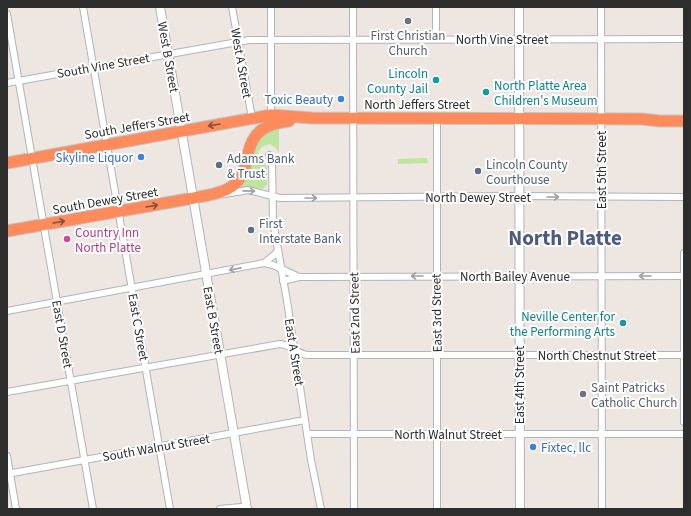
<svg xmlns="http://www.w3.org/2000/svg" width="691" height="516" font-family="'Source Sans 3',sans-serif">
  <rect width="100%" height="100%" fill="#eee6e0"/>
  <!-- green -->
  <g fill="#bfe49d">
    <path d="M279,126v27l-2,-4 -7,-5 -7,2 -5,6 2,9 7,5v19l-5,4 -14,-2 -10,1 11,-14 8,-32 10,-10z"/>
    <path d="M427,158l1,5 -30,1v-5z"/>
  </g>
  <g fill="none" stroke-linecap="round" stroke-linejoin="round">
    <defs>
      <g id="street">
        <path d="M83,7l87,502"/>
        <path d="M232,7l20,111"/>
        <path d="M271,7v108"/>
        <path d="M353,7l1,502"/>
        <path d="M436,7v32"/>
        <path d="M601,7l1,502"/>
        <path d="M7,14l86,495"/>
        <path d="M7,83l242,-43 435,-1"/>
        <path d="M437,118v391"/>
        <path d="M269,155l3,6 1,60 14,80 24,159 10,49"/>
        <path d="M225,194l23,-4 32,8 239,-2 165,1"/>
        <path d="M684,253v169"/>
        <path d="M264,263l10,-8 4,-5"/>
        <path d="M283,281l16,-4"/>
        <path d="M7,311l257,-48 9,2 26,12 385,-1"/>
        <path d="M7,392l273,-48c10,1 17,9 27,11h377"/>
        <path d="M307,434h377"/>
        <path d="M7,456l9,53"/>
        <path d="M7,474l298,-54"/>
        <path d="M220,509l21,-2 5,2"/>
      </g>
      <g id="secondary">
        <path d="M160,7c30,167 57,335 87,502"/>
        <path d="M519,7l1,502"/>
      </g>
      <g id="highway">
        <path d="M7,163l264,-48 41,3 330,1 18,2h24"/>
        <path d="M7,231l187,-33c14,-3 33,-5 43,-16 7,-8 9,-18 11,-28 5,-24 19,-30 41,-33"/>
      </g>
    </defs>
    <!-- street casing -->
    <use href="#street" stroke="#b0b4bd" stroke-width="8"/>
    <!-- secondary casing -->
    <use href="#secondary" stroke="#b0b4bd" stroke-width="10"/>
    <!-- highway casing -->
    <use href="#highway" stroke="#c4c4c4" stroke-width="13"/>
    <!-- street -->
    <use href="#street" stroke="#fff" stroke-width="6"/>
    <!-- secondary -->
    <use href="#secondary" stroke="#fff" stroke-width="8"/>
    <!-- highway -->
    <use href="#highway" stroke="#fd8b5c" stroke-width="11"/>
  </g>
  <!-- one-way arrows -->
  <defs><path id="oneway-shaft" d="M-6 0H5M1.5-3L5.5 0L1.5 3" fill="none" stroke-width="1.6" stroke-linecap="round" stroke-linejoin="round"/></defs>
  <g stroke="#805340">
    <use href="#oneway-shaft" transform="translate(214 125) rotate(170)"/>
    <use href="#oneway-shaft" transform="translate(152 206) rotate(-10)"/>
    <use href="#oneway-shaft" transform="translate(59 222) rotate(-10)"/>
  </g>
  <g stroke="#a0a0a0">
    <use href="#oneway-shaft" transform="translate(249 191) rotate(1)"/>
    <use href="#oneway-shaft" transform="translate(553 197)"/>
    <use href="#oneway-shaft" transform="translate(311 198)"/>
    <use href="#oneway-shaft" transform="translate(235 269) rotate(169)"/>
    <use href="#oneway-shaft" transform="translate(417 276) rotate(180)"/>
    <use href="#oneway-shaft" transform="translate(645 276) rotate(180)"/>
  </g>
  <!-- markers -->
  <g fill="#6b7280" stroke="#fff" stroke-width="1.5">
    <circle cx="408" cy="21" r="4"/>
    <circle cx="583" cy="394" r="4"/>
  </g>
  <g fill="#0f9aa8" stroke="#fff" stroke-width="1.5">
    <circle cx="436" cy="80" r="4"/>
    <circle cx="486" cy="92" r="4"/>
    <circle cx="623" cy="323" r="4"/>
  </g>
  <g fill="#3f7fe0" stroke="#fff" stroke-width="1.5">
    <circle cx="341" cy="99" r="4"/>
    <circle cx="141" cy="157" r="4"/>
    <circle cx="533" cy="447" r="4"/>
  </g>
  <g fill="#5c6f8a" stroke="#fff" stroke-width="1.5">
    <circle cx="219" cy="165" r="4"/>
    <circle cx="478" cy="171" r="4"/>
    <circle cx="251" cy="230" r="4"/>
  </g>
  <circle fill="#d1479c" stroke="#fff" stroke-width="1.5" cx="67" cy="239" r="4"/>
  <g text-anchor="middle" stroke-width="4" stroke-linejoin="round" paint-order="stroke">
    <!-- worship labels -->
    <g font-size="13" fill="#5b616d" stroke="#fff">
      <text x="408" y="40">First Christian<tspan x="408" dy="15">Church</tspan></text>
      <text x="591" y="392" text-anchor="start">Saint Patricks<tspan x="591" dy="15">Catholic Church</tspan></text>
    </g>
    <!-- street labels -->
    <g font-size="13" fill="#2d2d2d" stroke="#fff">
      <text x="502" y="44">North Vine Street</text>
      <text transform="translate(169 57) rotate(80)" y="5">West B Street</text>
      <text transform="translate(242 63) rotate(80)" y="5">West A Street</text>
      <text transform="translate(103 65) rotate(-10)" y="5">South Vine Street</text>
      <text x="417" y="109">North Jeffers Street</text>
      <text transform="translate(137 125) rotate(-10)" y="5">South Jeffers Street</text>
      <text transform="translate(601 170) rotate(-90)" y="5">East 5th Street</text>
      <text x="478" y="202">North Dewey Street</text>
      <text transform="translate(105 200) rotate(-10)" y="5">South Dewey Street</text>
      <text x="515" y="281">North Bailey Avenue</text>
      <text transform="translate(354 313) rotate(-91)" y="5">East 2nd Street</text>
      <text transform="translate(436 313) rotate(-91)" y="5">East 3rd Street</text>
      <text transform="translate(214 320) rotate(80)" y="5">East B Street</text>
      <text transform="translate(139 327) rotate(80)" y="5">East C Street</text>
      <text transform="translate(63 334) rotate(80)" y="5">East D Street</text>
      <text transform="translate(295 352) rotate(81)" y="5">East A Street</text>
      <text x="597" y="360">North Chestnut Street</text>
      <text transform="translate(519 385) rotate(-90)" y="5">East 4th Street</text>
      <text x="448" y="439">North Walnut Street</text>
      <text transform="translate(156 447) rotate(-10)" y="5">South Walnut Street</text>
    </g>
    <!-- culture labels -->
    <g font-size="13" fill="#0d838f" stroke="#fff" text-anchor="end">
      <text x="428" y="78">Lincoln<tspan x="428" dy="15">County Jail</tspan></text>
      <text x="494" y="90" text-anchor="start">North Platte Area<tspan x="494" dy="15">Children's Museum</tspan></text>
      <text x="615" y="321">Neville Center for<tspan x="615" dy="15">the Performing Arts</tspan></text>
    </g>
    <!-- shop labels -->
    <g font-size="13" fill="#366cbe" stroke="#fff" text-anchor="end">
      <text x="333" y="104">Toxic Beauty</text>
      <text x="133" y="162">Skyline Liquor</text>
      <text x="541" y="452" text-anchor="start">Fixtec, llc</text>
    </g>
    <!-- service labels -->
    <g font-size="13" fill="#4e5e75" stroke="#fff" text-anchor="start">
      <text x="227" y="163">Adams Bank<tspan x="227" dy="15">&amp; Trust</tspan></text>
      <text x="486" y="169">Lincoln County<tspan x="486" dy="15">Courthouse</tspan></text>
      <text x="259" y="228">First<tspan x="259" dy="15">Interstate Bank</tspan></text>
    </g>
    <!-- hotel labels -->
    <g font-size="13" fill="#b23c85" stroke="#fff" text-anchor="start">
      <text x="75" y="237">Country Inn<tspan x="75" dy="15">North Platte</tspan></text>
    </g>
    <!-- town labels -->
    <g font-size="21" font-weight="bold" fill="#4d5c7e" stroke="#fff">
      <text x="565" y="245">North Platte</text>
    </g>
  </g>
  <!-- border -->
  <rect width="691" height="516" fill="none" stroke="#2d2d2d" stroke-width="16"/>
</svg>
